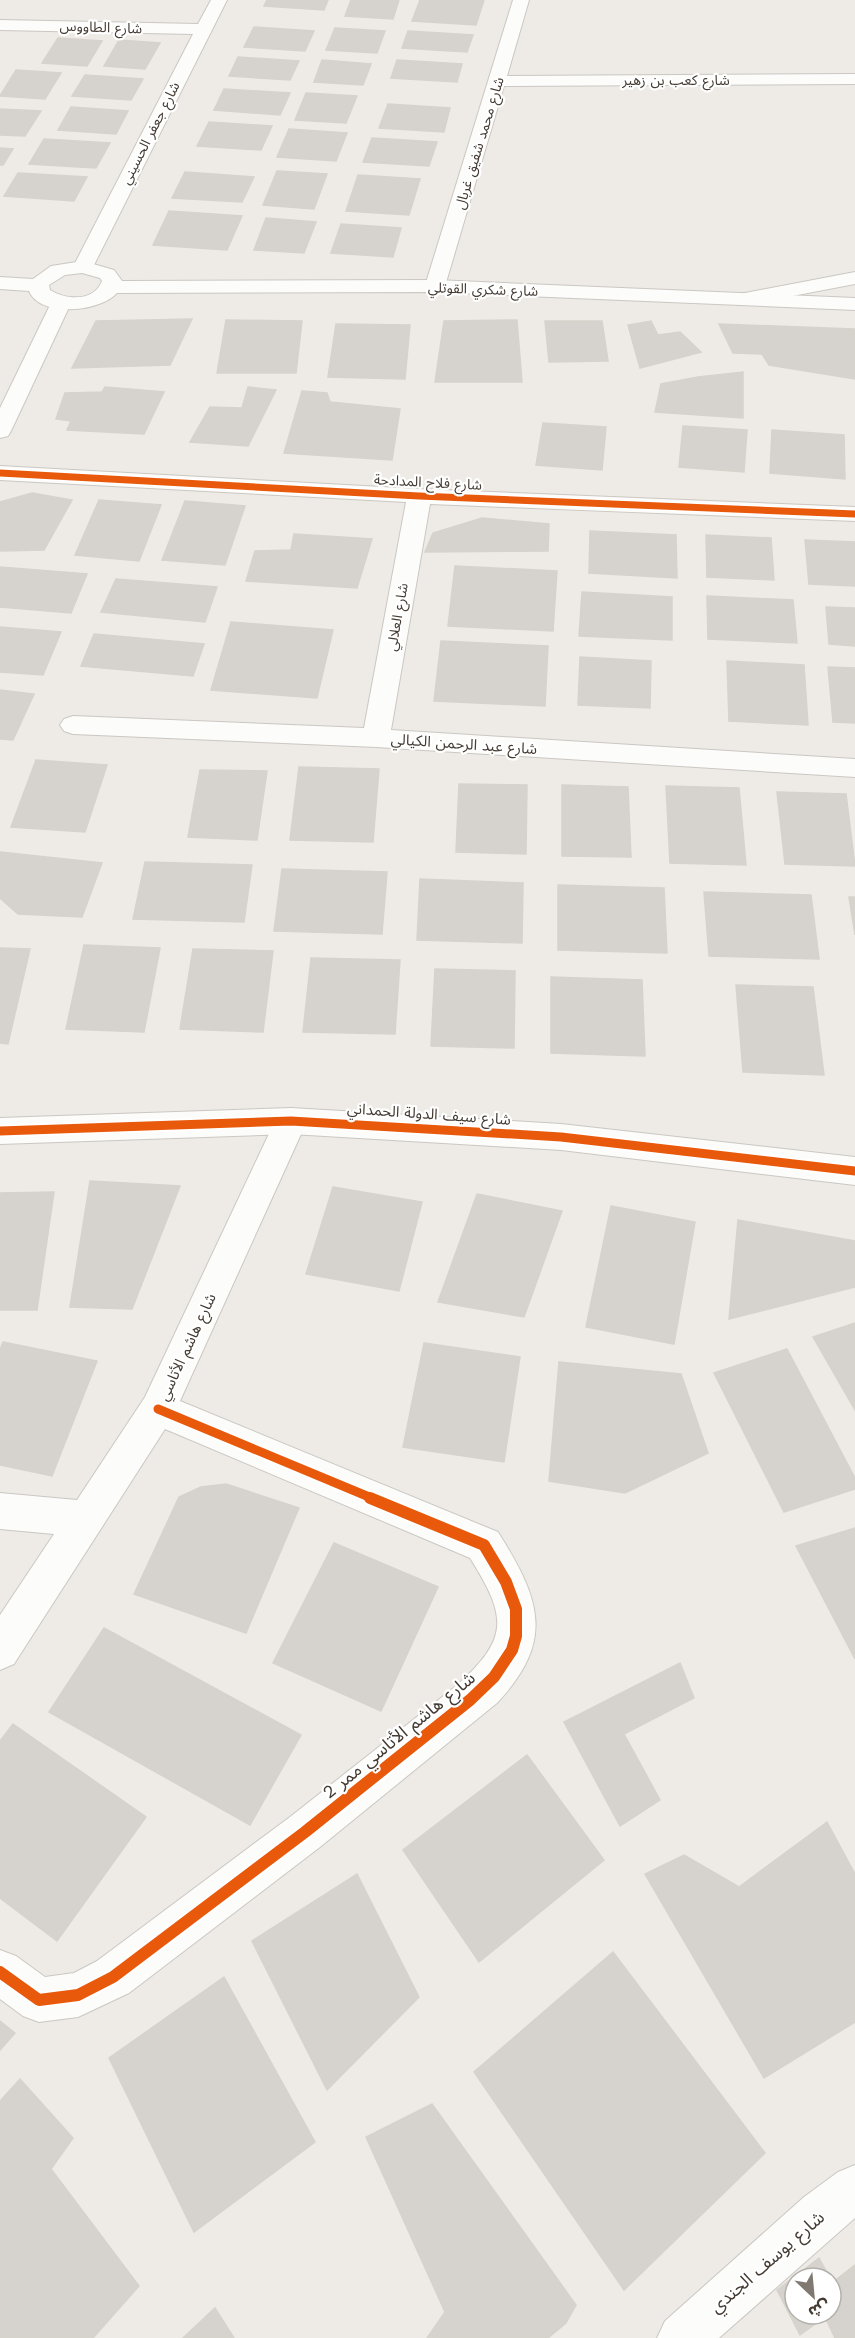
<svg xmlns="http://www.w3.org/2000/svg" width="855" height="2338" font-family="'Work Sans','Noto Sans Arabic',sans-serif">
  <rect width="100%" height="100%" fill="#eeebe6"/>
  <!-- building -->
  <g fill="#d6d2cd" stroke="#d6d2cc" stroke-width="1.5">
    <path d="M267,0h61l-4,10 -60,-4z"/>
    <path d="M351,0h48l-6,19 -48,-3z"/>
    <path d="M420,0h64l-8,25 -64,-4z"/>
    <path d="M254,27l60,4 -9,20 -61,-4z"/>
    <path d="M335,28l50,3 -8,22 -51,-3z"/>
    <path d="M408,31l65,4 -6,17 -65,-4z"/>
    <path d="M58,38l44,3 -15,25 -45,-3z"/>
    <path d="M119,40l41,3 -15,26 -41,-3z"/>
    <path d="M238,57l61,4 -9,19 -61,-4z"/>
    <path d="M322,60l49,4 -8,21 -49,-3z"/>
    <path d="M397,60l65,4 -5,18 -66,-4z"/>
    <path d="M16,70l45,3 -16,26 -45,-3z"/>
    <path d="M85,75l58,4 -12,21 -59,-4z"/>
    <path d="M224,89l66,4 -10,22 -66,-5z"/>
    <path d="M306,93l51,3 -11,27 -51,-3z"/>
    <path d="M388,104l62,4 -6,24 -65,-4z"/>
    <path d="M71,107l57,4 -12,23 -58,-4z"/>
    <path d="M0,109l41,2 -16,25 -25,-1z"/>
    <path d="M209,122l63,4 -11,24 -64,-4z"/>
    <path d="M289,129l58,4 -11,28 -59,-4z"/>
    <path d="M372,138l65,4 -8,24 -66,-4z"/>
    <path d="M44,139l66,4 -14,25 -67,-4z"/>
    <path d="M0,148l13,1 -10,16h-3z"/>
    <path d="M277,171l50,3 -13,35 -51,-4z"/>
    <path d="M185,172l69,5 -12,25 -70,-4z"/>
    <path d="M18,173l69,4 -13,24 -70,-5z"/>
    <path d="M358,175l62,4 -11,36 -63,-4z"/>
    <path d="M169,211l73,5 -15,34 -74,-5z"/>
    <path d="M266,218l50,4 -12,31 -50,-3z"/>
    <path d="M341,224l60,4 -8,29 -62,-4z"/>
    <path d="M192,319l-22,46 -98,3 24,-47z"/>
    <path d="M226,320l76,1 -6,52h-79z"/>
    <path d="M517,320l5,62h-87l9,-61z"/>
    <path d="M545,321h57l6,40 -59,1z"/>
    <path d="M651,321l7,14 22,-3 21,20 -61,16 -12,-43z"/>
    <path d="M336,324l74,1 -5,54 -77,-2z"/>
    <path d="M719,324l136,5v50l-86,-14 -7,-11 -29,-1z"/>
    <path d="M743,372v46l-88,-6 6,-28 37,-7z"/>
    <path d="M105,387l59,5 -20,42 -77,-4 4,-9 -15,-2 9,-26 37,-1z"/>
    <path d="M248,387l28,3 -28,56 -58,-4 20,-35 32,1z"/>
    <path d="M302,391l25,2 3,9 70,7 -8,51 -108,-7z"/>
    <path d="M543,423l63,4 -4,43 -66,-5z"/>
    <path d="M683,426l64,4 -3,42 -65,-5z"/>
    <path d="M772,430l72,5 1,44 -75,-6z"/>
    <path d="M32,493l40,7 -28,50 -44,1v-49z"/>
    <path d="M99,500l62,5 -22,56 -64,-6z"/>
    <path d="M185,501l60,5 -20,59 -63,-5z"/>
    <path d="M482,518l67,6 -1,27 -123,1 8,-19z"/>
    <path d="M590,531l86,4 1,43 -88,-5z"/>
    <path d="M294,534l78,5 -15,49 -111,-7 9,-30 36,-1z"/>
    <path d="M706,535l65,3 3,42 -67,-3z"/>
    <path d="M805,540l50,2v44l-46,-2z"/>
    <path d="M455,566l102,5 -4,60 -105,-5z"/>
    <path d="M0,567l87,7 -16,39 -71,-6z"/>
    <path d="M116,579l101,8 -12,35 -104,-10z"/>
    <path d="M582,592l90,5v43l-93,-4z"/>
    <path d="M707,596l86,4 4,43 -89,-4z"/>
    <path d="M826,607l29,1v38l-26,-2z"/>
    <path d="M231,622l102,8 -16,68 -106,-8z"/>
    <path d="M0,627l61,5 -18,43 -43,-3z"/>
    <path d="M94,634l110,10 -11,32 -112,-10z"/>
    <path d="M441,641l107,5 -3,60 -111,-5z"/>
    <path d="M580,657l71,4 -1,47 -72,-3z"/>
    <path d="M727,661l77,4 4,60 -79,-4z"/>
    <path d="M828,667l27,1v55l-22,-1z"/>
    <path d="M0,690l34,4 -21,46 -13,-1z"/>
    <path d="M36,760l71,5 -22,67 -74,-5z"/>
    <path d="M299,767l80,2 -6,73 -83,-2z"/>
    <path d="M200,770l67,1 -10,69 -69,-3z"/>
    <path d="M459,784l68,1 -1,69 -70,-2z"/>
    <path d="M562,785l66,2 3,70 -69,-1z"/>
    <path d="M666,786l73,2 7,77 -76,-2z"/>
    <path d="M777,792l69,2 9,72 -70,-2z"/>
    <path d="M0,852l102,11 -20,54 -64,-3 -18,-16z"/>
    <path d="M145,862l107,3 -8,57 -111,-3z"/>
    <path d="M282,869l105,3 -5,62 -108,-3z"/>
    <path d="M420,879l103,4 -1,60 -105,-3z"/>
    <path d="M558,885l106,3 3,65 -109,-3z"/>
    <path d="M704,892l107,3 8,64 -110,-3z"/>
    <path d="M849,897h6v38z"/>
    <path d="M84,945l76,3 -16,84 -78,-3z"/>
    <path d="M0,948l30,1 -22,95 -8,-1z"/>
    <path d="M193,949l80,2 -10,81 -83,-3z"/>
    <path d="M311,958l89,2 -5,74 -92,-2z"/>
    <path d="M435,969l80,2 -1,77 -83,-2z"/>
    <path d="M551,977l91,3 3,76 -94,-3z"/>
    <path d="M736,985l77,2 11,88 -81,-3z"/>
    <path d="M90,1181l90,5 -48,123 -62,-2z"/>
    <path d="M333,1187l89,15 -23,89 -93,-17z"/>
    <path d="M54,1192l-17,118h-37v-117z"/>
    <path d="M477,1194l85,17 -38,106 -86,-15z"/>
    <path d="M611,1206l84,16 -21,122 -88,-17z"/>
    <path d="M738,1220l117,21v46l-126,32z"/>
    <path d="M855,1323v87l-42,-73z"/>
    <path d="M3,1342l94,19 -45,115 -52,-11v-115z"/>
    <path d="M424,1343l96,14 -16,105 -101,-15z"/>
    <path d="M787,1349l68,129v11l-71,23 -70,-139z"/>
    <path d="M559,1362l122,12 27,79 -83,40 -76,-12z"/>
    <path d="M226,1484l73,24 -53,125 -112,-39 45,-97 22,-10z"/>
    <path d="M855,1528v131l-59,-113z"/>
    <path d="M334,1543l104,44 -57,124 -108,-48z"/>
    <path d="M104,1628l197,107 -51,90 -201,-113z"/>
    <path d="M680,1663l14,35 -70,36 36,66 -40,26 -56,-104z"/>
    <path d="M13,1724l133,93 -89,124 -57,-43v-157z"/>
    <path d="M527,1755l77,105 -125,102 -76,-112z"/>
    <path d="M827,1822l28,52v148l-91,56 -119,-204 39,-19 55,32z"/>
    <path d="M357,1874l62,123 -92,93 -75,-149z"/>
    <path d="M613,1952l152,201 -141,137 -150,-218z"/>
    <path d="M224,1977l91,165 -121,90 -85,-174z"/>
    <path d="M0,2021l15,12 -15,17z"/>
    <path d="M20,2079l53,59 -22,31 -51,53v-121z"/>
    <path d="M432,2104l144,201 -10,18 -18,15h-121l18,-26 -79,-175z"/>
    <path d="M51,2169l88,117 -46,52h-93v-116z"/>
    <path d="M819,2258l11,20h-35v36h36v-34l2,2 22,-17v73h-20l-10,-21 -25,18 -23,-45z"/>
    <path d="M215,2308l19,30h-51z"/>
  </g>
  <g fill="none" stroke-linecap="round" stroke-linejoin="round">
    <defs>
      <g id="minor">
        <path d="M211,0h16l-134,267 -3,4h-14l-3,-4 120,-233 -193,-4v-10l198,4z"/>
        <path d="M513,0h16l-22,76 348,-2v10l-351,2 -59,200 -3,4 -7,2 -7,-2 -3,-4z"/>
        <path d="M855,272v12l-110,21 -7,-2 -3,-4 3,-4 7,-2z"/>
        <path d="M61,297l7,2 3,4 -60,128 -3,5 -8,2v-30l51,-105 3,-4z"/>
        <path d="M0,466l419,23 436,18v14l-425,-17 -39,226 464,29v18l-479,-30 -303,-13 -9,-3 -4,-6 4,-6 9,-3 291,12 42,-226 -406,-22z"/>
        <path d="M291,1108l11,4 5,9 -127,280 318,131c42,67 58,108 -1,171l-177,144 -191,146 -51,24 -39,5 -16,-6 -23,-17v-49l16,6 29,21 29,-4 23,-12 193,-144 166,-131c54,-48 51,-69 14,-128l-305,-129 -151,235 -14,6v-55l54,-81 -54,-5v-36l77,7 68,-103 130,-276 5,-9z"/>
        <path d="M855,2165v53l-136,120h-62l8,-17 139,-124 34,-25z"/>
      </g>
      <g id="tertiary">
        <path d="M83,261l31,9 8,11 313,-1 420,18v12l-420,-18 -318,1c-17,19 -77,25 -88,-2l-29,-2v-12l33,2 18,-13zM82,273l18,5 2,3c-8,21 -36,19 -52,9l-1,-5 16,-10z"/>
        <path d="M291,1108l270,16 294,33v28l-294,-35 -270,-16 -291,10v-26z"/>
      </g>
    </defs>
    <!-- minor casing -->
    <use href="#minor" stroke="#cbc7c2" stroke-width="2"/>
    <!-- tertiary casing -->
    <use href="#tertiary" stroke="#cbc7c2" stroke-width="2"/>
    <!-- minor -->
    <use href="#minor" fill="#fcfcfb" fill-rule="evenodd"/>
    <!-- tertiary -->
    <use href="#tertiary" fill="#fcfcfb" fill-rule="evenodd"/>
    <defs>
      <path id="cycleway-far2" d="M0,473l419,23 436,18"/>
      <g id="cycleway-far1">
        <path d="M0,1131l291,-10 270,16 294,34"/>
        <path d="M158,1409l216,90"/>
      </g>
      <path id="cycleway" d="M0,1972l39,28 39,-5 35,-18 192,-145 165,-132 24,-23 18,-27 4,-14v-27l-10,-27 -22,-37 -114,-47"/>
    </defs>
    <!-- cycleway-far2 casing -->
    <use href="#cycleway-far2" stroke="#fff" stroke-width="10"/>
    <!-- cycleway-far1 casing -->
    <use href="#cycleway-far1" stroke="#fff" stroke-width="13"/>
    <!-- cycleway casing -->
    <use href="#cycleway" stroke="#fff" stroke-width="16"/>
    <!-- cycleway-far2 -->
    <use href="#cycleway-far2" stroke="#e8590c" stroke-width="7"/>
    <!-- cycleway-far1 -->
    <use href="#cycleway-far1" stroke="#e8590c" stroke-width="9"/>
    <!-- cycleway -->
    <use href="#cycleway" stroke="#e8590c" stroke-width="12"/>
  </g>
  <g text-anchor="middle" stroke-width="4.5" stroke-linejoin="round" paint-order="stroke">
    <!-- far-street labels -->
    <g font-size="14" fill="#443b33" stroke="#fff">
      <text transform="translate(101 27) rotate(2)" y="5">شارع الطاووس</text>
      <text x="676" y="85">شارع كعب بن زهير</text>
      <text transform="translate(150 133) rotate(-63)" y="5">شارع جعفر الحسيني</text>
      <text transform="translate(479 143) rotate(-73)" y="5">شارع محمد شفيق غربال</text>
      <text transform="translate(483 289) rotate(2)" y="5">شارع شكري القوتلي</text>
      <text transform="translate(428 482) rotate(3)" y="5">شارع فلاح المدادحة</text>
      <text transform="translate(397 617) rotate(-80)" y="5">شارع العلالي</text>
    </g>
    <!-- street labels -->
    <g font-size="15" fill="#443b33" stroke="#fff">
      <text transform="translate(464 744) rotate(4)" y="5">شارع عبد الرحمن الكيالي</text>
      <text transform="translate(429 1114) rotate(4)" y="5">شارع سيف الدولة الحمداني</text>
      <text transform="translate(187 1347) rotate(-65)" y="5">شارع هاشم الأتاسي</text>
    </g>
    <!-- near-street labels -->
    <g font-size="18" fill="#443b33" stroke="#fff">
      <text transform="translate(399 1735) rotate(-39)" y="6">شارع هاشم الأتاسي ممر 2</text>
      <text transform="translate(767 2262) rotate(-41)" y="6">شارع يوسف الجندي</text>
    </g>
  </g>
  <!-- north arrow -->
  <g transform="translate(813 2296) rotate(154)"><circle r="28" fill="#ffffff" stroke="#b4b1ad" stroke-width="1.5"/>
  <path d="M0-4.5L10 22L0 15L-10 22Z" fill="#807972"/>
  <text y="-9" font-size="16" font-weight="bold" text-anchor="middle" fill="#443b33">ش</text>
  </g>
</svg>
